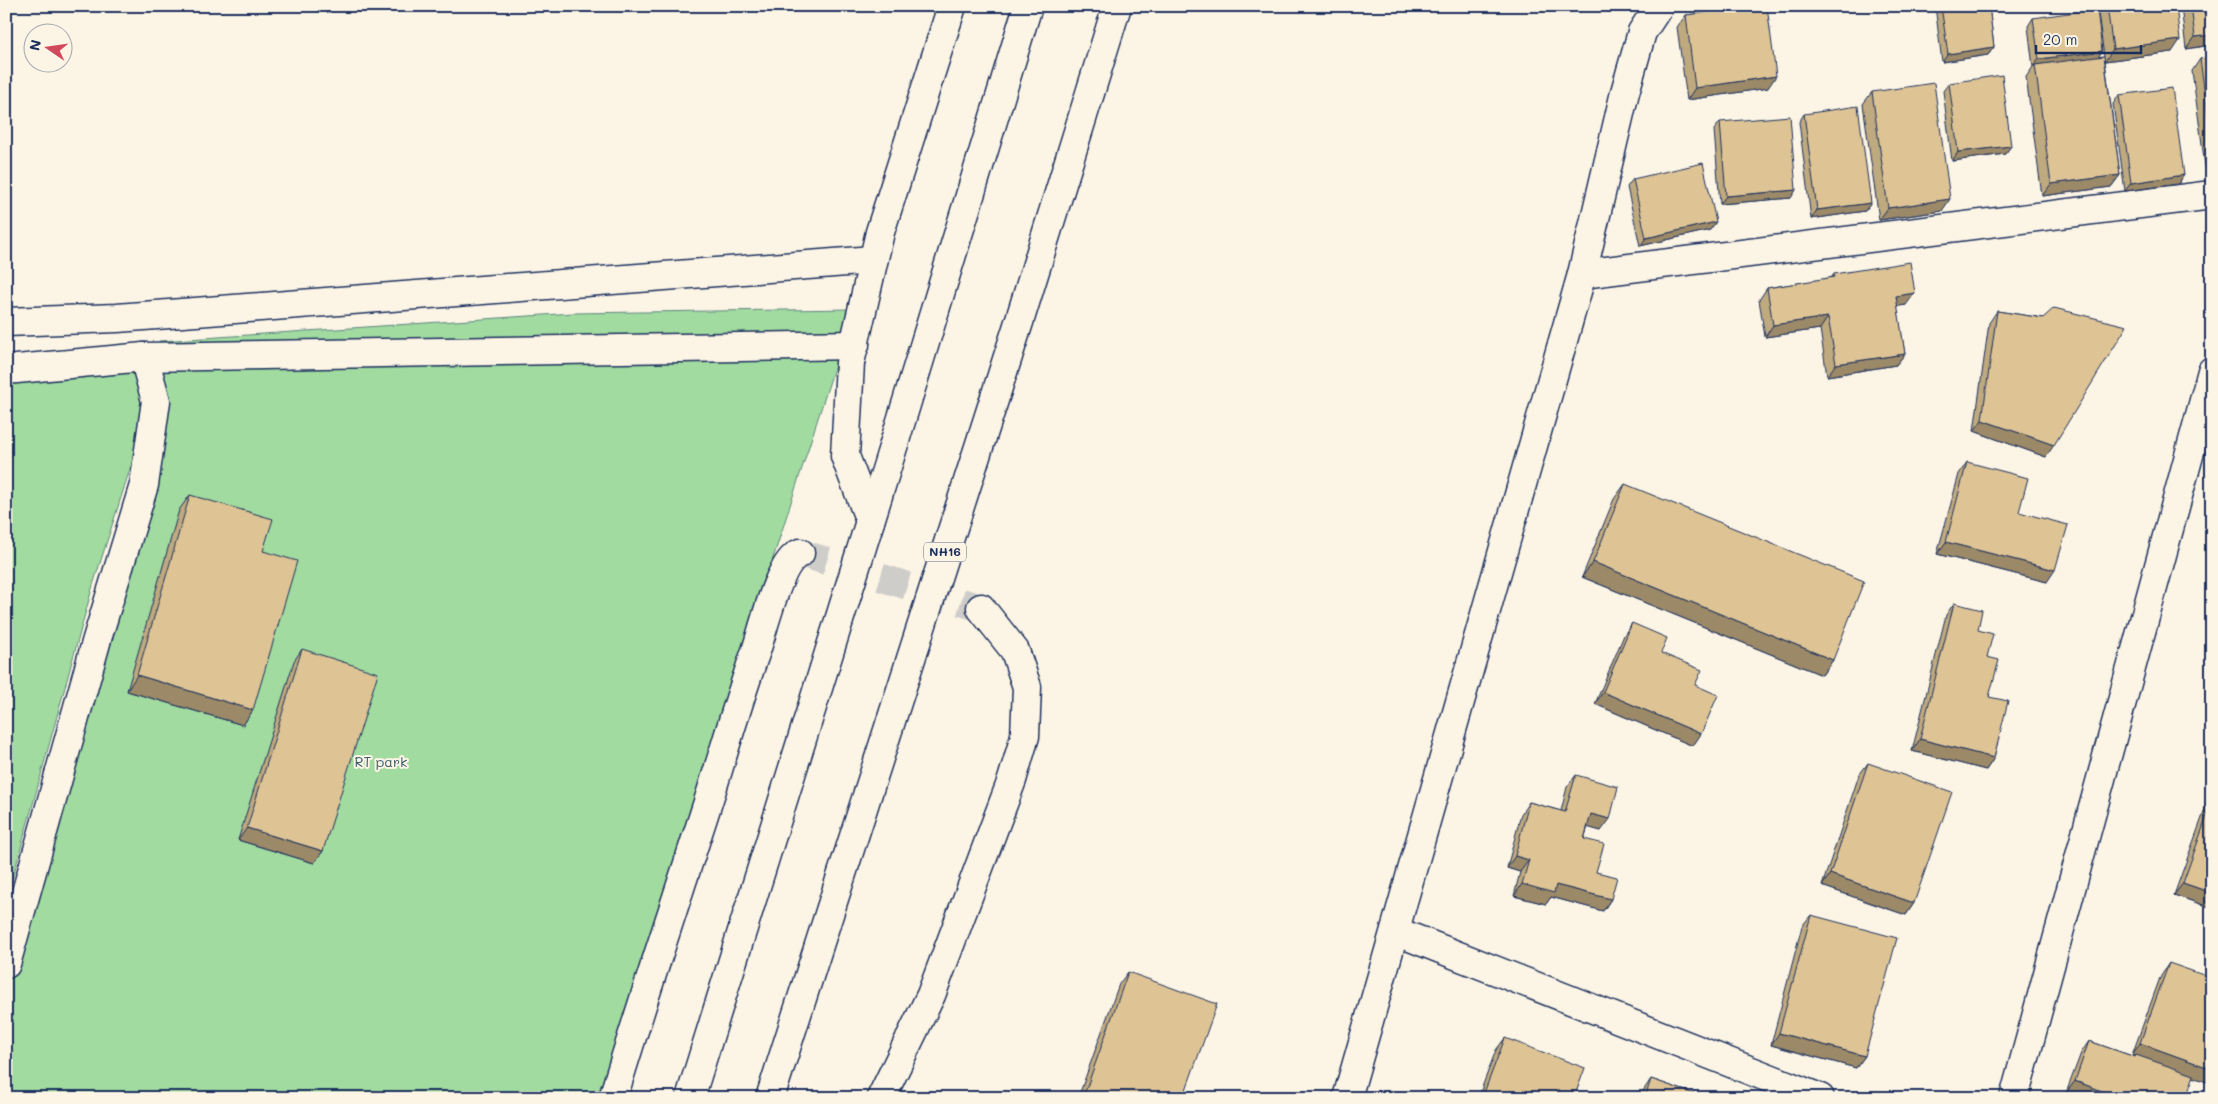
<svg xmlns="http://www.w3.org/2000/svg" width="2218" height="1104" font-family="Mali,sans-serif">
  <rect width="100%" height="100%" fill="#fcf5e5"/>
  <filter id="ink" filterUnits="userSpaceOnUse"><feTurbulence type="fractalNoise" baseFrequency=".02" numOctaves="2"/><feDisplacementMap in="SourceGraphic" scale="10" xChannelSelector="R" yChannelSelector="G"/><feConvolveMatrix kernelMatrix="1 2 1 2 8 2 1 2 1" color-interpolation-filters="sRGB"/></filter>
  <g filter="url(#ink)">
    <!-- green -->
    <g fill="#a1dba0" stroke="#5e857f">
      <path d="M853,309l-253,789h-594v-192l139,-421 13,-121 1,-23 414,-28z"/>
      <path d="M161,364l-7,30 -61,191 -87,317v-523z"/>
    </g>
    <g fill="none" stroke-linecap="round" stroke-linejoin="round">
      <!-- tertiary-tunnel -->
      <path stroke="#cfcdca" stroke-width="28" stroke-dasharray="28 14" stroke-linecap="butt" d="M800,553l181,55"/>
      <defs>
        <g id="minor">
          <path d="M1582,274l630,-79"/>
          <path d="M1395,931l425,167"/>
          <path d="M6,964l91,-325 47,-154 12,-84 -12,-44"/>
          <path d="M1347,1098l235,-824 43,-182 17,-60 17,-26"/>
          <path d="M2014,1098l198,-727"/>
        </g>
        <g id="tertiary">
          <path d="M6,322l111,-4 756,-58"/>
          <path d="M6,370l138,-13 711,-12"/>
          <path d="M870,521l-25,-65 5,-93 30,-131 72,-226"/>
          <path d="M613,1098c30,-99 63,-197 95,-296 16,-50 30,-101 48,-151 8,-23 22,-89 44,-98"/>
          <path d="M881,1098l50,-103 81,-215 13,-44 2,-49 -12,-36 -34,-43"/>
        </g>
        <g id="trunk">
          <path d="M690,1098l196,-628 142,-464"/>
          <path d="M770,1098l250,-779 97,-313"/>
        </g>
      </defs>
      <!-- minor casing -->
      <use href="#minor" stroke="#1b2f5e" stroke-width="31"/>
      <!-- tertiary casing -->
      <use href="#tertiary" stroke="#1b2f5e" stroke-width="31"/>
      <!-- trunk casing -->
      <use href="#trunk" stroke="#1b2f5e" stroke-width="31"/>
      <!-- minor -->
      <use href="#minor" stroke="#fcf5e5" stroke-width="28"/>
      <!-- tertiary -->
      <use href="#tertiary" stroke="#fcf5e5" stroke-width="28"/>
      <!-- trunk -->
      <use href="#trunk" stroke="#fcf5e5" stroke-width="28"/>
    </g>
    <!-- wall -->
    <g fill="#bfa97f" stroke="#1b2f5e">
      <path d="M1700,6h35l33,82 -81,12 -10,-73 9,-12 15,-2z"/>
      <path d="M1935,6h54l5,41 -6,8 -46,7z"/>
      <path d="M2097,6h79l-4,46 -67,9 15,114 -9,12 -69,9 -16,-119 7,-10 -5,-41 5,-8 69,33 -4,6 6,-1z"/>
      <path d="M2181,6h31v39l-26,4z"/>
      <path d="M2212,57v115l-6,1 -14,-102 8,-12z"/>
      <path d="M1949,83l62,63 -6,8 -53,7 -9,-70z"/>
      <path d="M1872,92l70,119 -63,9 -16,-116z"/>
      <path d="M2119,95l65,80 -6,9 -53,7 -12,-87z"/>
      <path d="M1804,114l67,89 -6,8 -54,8 -12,-97z"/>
      <path d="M1720,122l71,76 -71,6 -6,-74z"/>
      <path d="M1633,179l77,51 -70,16 -13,-59z"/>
      <path d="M1834,274l72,31 -9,1 8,48 -9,11 -69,11 -7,-47 -55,8 -6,-37 8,-12 64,-10z"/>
      <path d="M1997,311l46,7 3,139 -72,-26 15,-108z"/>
      <path d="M1967,462l52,50 28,70 -110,-28 22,-80z"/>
      <path d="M1625,484l208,176 -11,15 -240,-98 32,-78z"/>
      <path d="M190,495l73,56 -10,159 -10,15 -116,-34 52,-181z"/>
      <path d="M1954,603l24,27 9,27 2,40 5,61 -8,12 -74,-19 34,-136z"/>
      <path d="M1632,623l29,30 32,93 -98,-42 29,-69z"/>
      <path d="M302,649l21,202 -9,12 -76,-23 56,-179z"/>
      <path d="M1868,763l46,140 -8,12 -84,-29 37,-111z"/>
      <path d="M1576,775l25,56 -13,-4 -4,12 12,33 15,27 -8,12 -52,-14 -5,7 -32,-8 6,-24 -13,-4 14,-54 8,-12 32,9 6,-24z"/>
      <path d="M2212,797v111l-38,-13 33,-91z"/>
      <path d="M1811,915l54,141 -9,12 -85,-23 31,-119z"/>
      <path d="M2169,963l24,114 -127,16 15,-40 8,-12 46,16v-1l-3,-1 29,-80z"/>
      <path d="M1128,972l55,126h-105l41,-114z"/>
      <path d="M1505,1038l69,60h-96l18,-48z"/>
      <path d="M1651,1079l55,19h-66l3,-7z"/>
    </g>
    <!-- shaded-wall -->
    <g fill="#9b8968" stroke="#1b2f5e">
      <path d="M2212,35v10l-26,4 9,-12z"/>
      <path d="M2180,40l-8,12 -67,9 8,-12z"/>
      <path d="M1994,47l-6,8 -46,7 6,-8z"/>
      <path d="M2102,51l-5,8 -62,6 -2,2 6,-8z"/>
      <path d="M1776,76l-8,12 -81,12 8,-12z"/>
      <path d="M2011,146l-6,8 -53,7 6,-9z"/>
      <path d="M2212,164v8l-6,1z"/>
      <path d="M2120,175l-9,12 -69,9 9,-12z"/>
      <path d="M2184,175l-6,9 -53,7 6,-8z"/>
      <path d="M1796,190l-5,8 -71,6 6,-8z"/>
      <path d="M1950,199l-8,12 -63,9 9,-12z"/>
      <path d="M1871,203l-6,8 -54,8 6,-9z"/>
      <path d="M1716,222l-6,8 -70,16 6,-8z"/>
      <path d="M1915,293l-9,12 -18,3 8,-12z"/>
      <path d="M1828,317l-8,12 -55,8 8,-12z"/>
      <path d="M1905,354l-9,11 -69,11 9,-12z"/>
      <path d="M1982,420l72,25 -8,12 -72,-26z"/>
      <path d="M1946,542l109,28 -8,12 -110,-28z"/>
      <path d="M1593,562l240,98 -11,15 -240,-98z"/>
      <path d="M137,675l116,35 -10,15 -116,-34z"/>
      <path d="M1603,692l98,42 -8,12 -98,-42z"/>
      <path d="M1920,739l74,19 -8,12 -74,-19z"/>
      <path d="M1591,814l19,5 -9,12 -18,-5z"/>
      <path d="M247,828l76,23 -9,12 -76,-23z"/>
      <path d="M1515,856l14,4 -9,12 -13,-4z"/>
      <path d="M1830,874l84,29 -8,12 -84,-29z"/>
      <path d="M2183,883l29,10v15l-38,-13z"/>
      <path d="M1522,884l34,1 55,14 -8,12 -52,-14 -5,7 -32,-8z"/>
      <path d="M1779,1033l86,23 -9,12 -85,-23z"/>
      <path d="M2140,1043l72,26v15l-80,-29z"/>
      <path d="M2075,1081l46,17h-40l-15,-5z"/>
    </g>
    <!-- building -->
    <g fill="#dec494" stroke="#1b2f5e">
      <path d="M1710,6h25l1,3 19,-3h12l9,70 -81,12 -9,-73 24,-3z"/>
      <path d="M1941,6h48l5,41 -46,7z"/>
      <path d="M2107,6h69l4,34 -67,9z"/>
      <path d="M2191,6h21v29l-17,2z"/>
      <path d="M2097,9l5,42 -63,8 -6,-41z"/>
      <path d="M2104,56l16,119 -69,9 -16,-119z"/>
      <path d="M2212,57v87l-12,-85z"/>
      <path d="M2002,75l9,71 -53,6 -9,-69z"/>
      <path d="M1934,83l16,116 -62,9 -16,-116z"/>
      <path d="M2172,88l12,87 -53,8 -12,-88z"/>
      <path d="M1858,106l13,97 -54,7 -13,-96z"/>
      <path d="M1790,116l6,74 -70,6 -6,-74z"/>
      <path d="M1703,163l13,59 -70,16 -13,-59z"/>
      <path d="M1910,262l5,31 -19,3 9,58 -69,10 -8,-47 -55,8 -6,-37 67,-11v-3z"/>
      <path d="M2054,308l73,18 -73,119 -72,-25 15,-109 46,7z"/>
      <path d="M1967,462l61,16 -9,34 49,13 -13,45 -109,-28z"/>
      <path d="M1625,484l239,97 -31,79 -240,-98z"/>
      <path d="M190,495l83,24 -10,32 34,10 -44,149 -116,-35z"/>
      <path d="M1954,603l28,7 -4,20 15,4 -6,23 12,3 -10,37 19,4 -14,57 -74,-19z"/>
      <path d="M1632,623l35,15 -6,15 41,17 -7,15 23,10 -17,39 -98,-42z"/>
      <path d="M302,649l76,24 -55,178 -76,-23z"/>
      <path d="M1868,763l84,29 -38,111 -84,-29z"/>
      <path d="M1576,775l42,12 -8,32 -19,-5 -7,25 20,5 -8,28 21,5 -6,22 -55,-14 -2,8 -32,-9 7,-24 -14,-4 14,-54 36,10z"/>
      <path d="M2212,802v91l-29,-10z"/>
      <path d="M1811,915l86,23 -32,118 -86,-23z"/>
      <path d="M2169,963l43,15v91l-72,-26z"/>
      <path d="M1128,972l89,32 -34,94h-100z"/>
      <path d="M1505,1038l80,30 -11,30h-92z"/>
      <path d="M2089,1041l46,16 1,-2 58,20 -8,23h-65l-46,-17z"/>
      <path d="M1651,1079l55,19h-61z"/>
    </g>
  </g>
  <g text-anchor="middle" stroke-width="4" stroke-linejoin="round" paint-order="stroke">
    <!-- shield labels -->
    <rect fill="#fcf5e5" stroke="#5e6a86" stroke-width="1" x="924" y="542.5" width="42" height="19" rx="4"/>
    <g font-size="12" font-weight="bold" fill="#1b2f5e">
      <text x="945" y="556">NH16</text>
    </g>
    <!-- park labels -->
    <g font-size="14" fill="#3c5a6e" stroke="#fcf5e5">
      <text x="381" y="767">RT park</text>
    </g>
  </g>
  <!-- margin -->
  <rect width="2218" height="1104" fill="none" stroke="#fcf5e5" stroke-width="25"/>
  <rect x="12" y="12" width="2193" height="1079" fill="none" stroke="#1b2f5e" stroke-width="2" filter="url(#ink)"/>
  <!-- north arrow -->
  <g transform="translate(48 48) rotate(283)"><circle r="24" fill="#fcf5e5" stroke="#a2a6af"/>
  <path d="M0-4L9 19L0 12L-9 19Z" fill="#d1495b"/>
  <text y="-8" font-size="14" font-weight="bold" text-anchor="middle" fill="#1b2f5e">N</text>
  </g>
  <!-- scale -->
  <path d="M2036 45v8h105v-8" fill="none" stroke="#1b2f5e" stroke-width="2.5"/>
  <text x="2043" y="45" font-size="15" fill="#1b2f5e" stroke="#fcf5e5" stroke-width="4" paint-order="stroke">20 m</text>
</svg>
